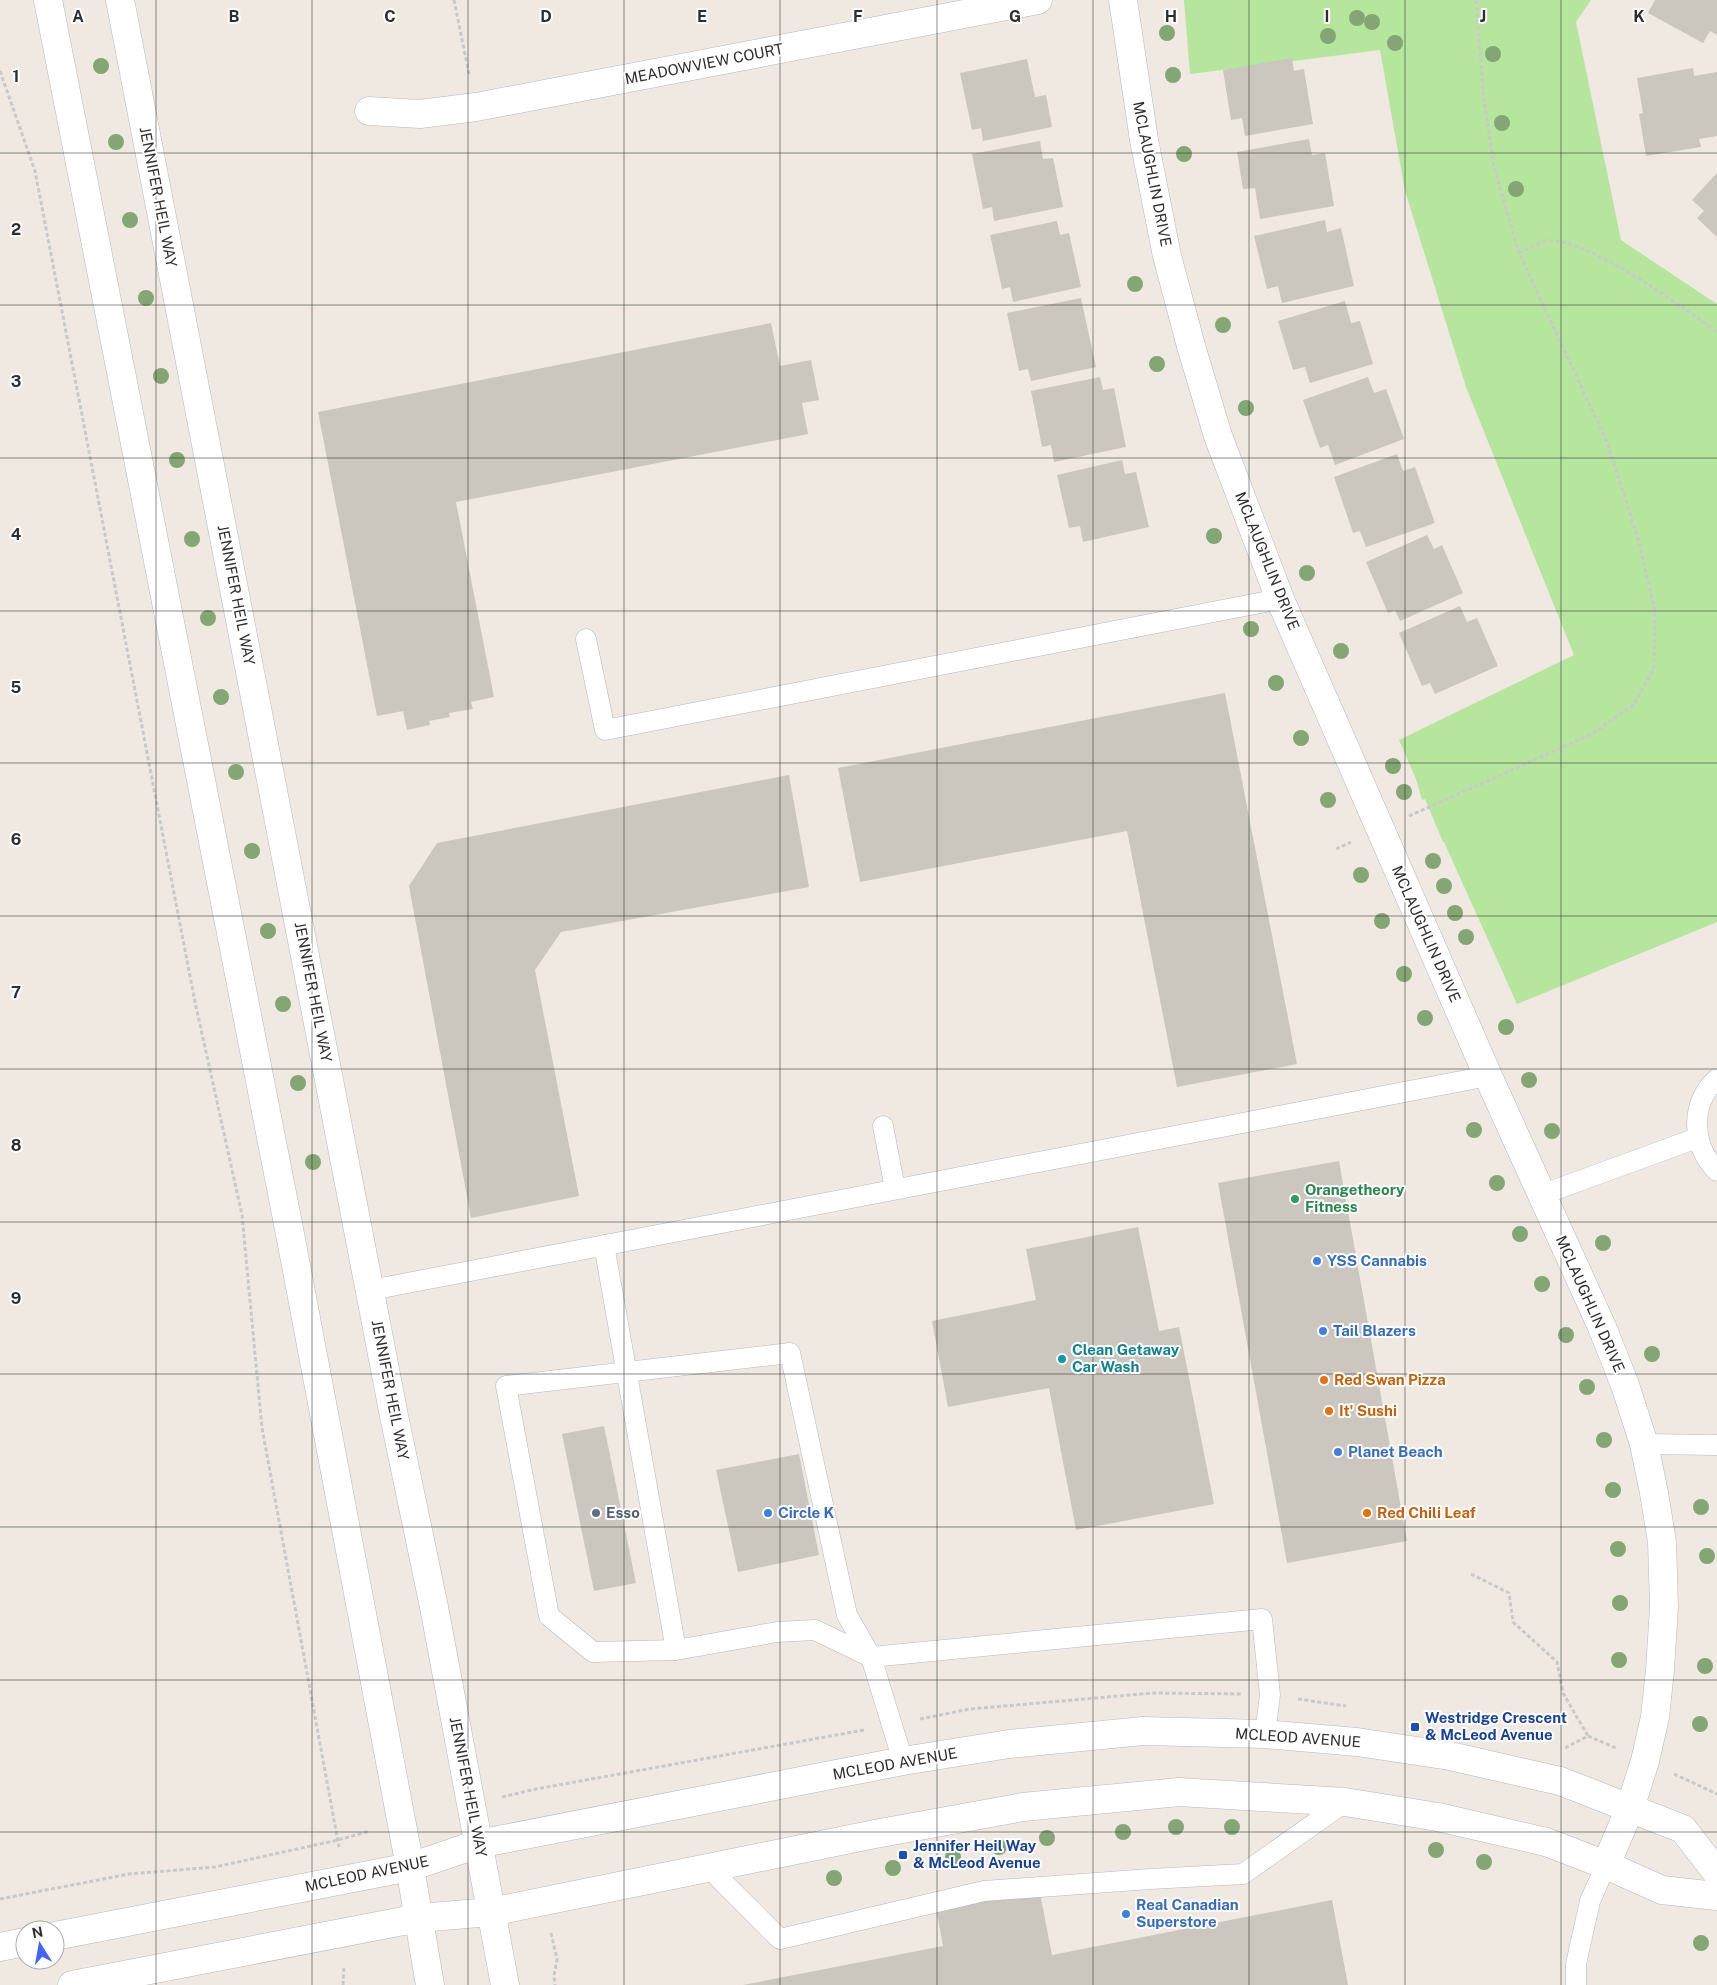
<svg xmlns="http://www.w3.org/2000/svg" width="1717" height="1985" font-family="'Public Sans',sans-serif">
  <rect width="100%" height="100%" fill="#efe9e1"/>
  <!-- green -->
  <path fill="#b6e59e" d="M1184,0h407l-15,22 45,218 96,64v618l-200,82 -73,-162h-1l-18,-43 -3,1 -6,-21 -17,-39 175,-85 -108,-268 -61,-196 -25,-141 -190,24z"/>
  <!-- building -->
  <g fill="#cbc7bf">
    <path d="M1655,0h62v35l-7,-4 -7,12 -55,-30z"/>
    <path d="M1292,58l2,13 10,-2 9,55 -68,12 -3,-18 -11,2 -8,-50z"/>
    <path d="M1027,59l8,38 11,-2 6,32 -69,14 -2,-13 -9,2 -12,-57z"/>
    <path d="M1693,68l1,8 23,-4v64l-18,3 2,8 -55,9 -7,-42 4,-1 -6,-35z"/>
    <path d="M1309,139l3,16 13,-2 9,53 -74,13 -5,-31 -12,1 -6,-37z"/>
    <path d="M1040,141l3,18 10,-1 10,49 -69,14 -2,-14 -9,2 -11,-55z"/>
    <path d="M1717,173v64l-20,-19 7,-7 -12,-11z"/>
    <path d="M1325,220l2,12 14,-4 13,58 -72,17 -4,-17 -11,3 -13,-53z"/>
    <path d="M1057,221l3,14 9,-2 12,54 -68,15 -3,-15 -8,2 -12,-54z"/>
    <path d="M1081,298l15,69 -65,14 -3,-12 -9,2 -12,-58z"/>
    <path d="M1345,301l6,22 9,-2 13,43 -63,19 -5,-16 -12,3 -15,-49z"/>
    <path d="M771,323l9,43 31,-6 8,40 -17,3 6,31 -352,68 38,195 -23,5 2,7 -24,4 1,4 -21,4 1,4 -23,5 -4,-19 -26,5 -59,-304z"/>
    <path d="M1100,377l3,13 11,-2 12,59 -72,15 -3,-17 -9,2 -11,-56z"/>
    <path d="M1368,377l6,16 12,-4 18,50 -69,26 -7,-20 -8,3 -17,-48z"/>
    <path d="M1397,454l6,17 12,-4 20,56 -69,24 -6,-16 -7,2 -19,-56z"/>
    <path d="M1122,460l3,14 11,-2 13,55 -66,15 -3,-16 -11,2 -12,-53z"/>
    <path d="M1427,535l7,14 8,-4 21,48 -63,28 -5,-11 -7,3 -22,-51z"/>
    <path d="M1460,606l7,16 10,-4 21,48 -63,28 -5,-11 -8,3 -23,-53z"/>
    <path d="M1225,693l72,371 -120,23 -50,-256 -267,51 -22,-114z"/>
    <path d="M789,775l20,112 -248,45 -26,38 44,226 -108,22 -62,-332 28,-43z"/>
    <path d="M1339,1161l68,380 -120,22 -69,-380z"/>
    <path d="M1138,1227l21,104 20,-4 35,177 -138,26 -27,-142 -101,19 -16,-86 104,-21 -10,-51z"/>
    <path d="M604,1426l32,157 -42,8 -32,-157z"/>
    <path d="M799,1454l20,101 -81,17 -22,-102z"/>
    <path d="M1039,1888l13,67 280,-55 16,85h-605l200,-39 -7,-38z"/>
  </g>
  <g fill="none" stroke-linecap="round" stroke-linejoin="round">
    <defs>
      <g id="service">
        <path d="M586,639l19,91 675,-131"/>
        <path d="M1717,1079c-28,24 -25,68 0,92"/>
        <path d="M883,1126l12,63"/>
        <path d="M1541,1195l156,-57"/>
        <path d="M604,1245l72,405"/>
        <path d="M371,1290l1117,-214"/>
        <path d="M1644,1444l73,1"/>
        <path d="M903,1761l-32,-104 -24,-42 -57,-262 -284,33 43,230 44,36 83,-2 101,-18 38,-2 56,27 391,-38 8,76 -5,39"/>
        <path d="M709,1868l71,71 204,-48 166,-12 93,-5 102,-72"/>
        <path d="M1576,1985v-21l14,-63 16,-36"/>
      </g>
      <g id="minor">
        <path d="M1123,0l21,140 23,116 24,90 27,90 62,163 208,477 114,251 23,58 19,59 10,49 8,49 2,65 -4,63 -5,47 -10,44 -15,47 -24,57"/>
        <path d="M369,111l51,3 56,-7 562,-107"/>
      </g>
      <g id="tertiary">
        <path d="M55,1936l355,-69 68,-23 425,-83 106,-17 134,-13 122,3 92,8 93,14 110,25 123,48 34,44"/>
        <path d="M0,1947l25,-5"/>
        <path d="M72,1985l347,-67 72,-6 384,-78 148,-27 156,-15 166,10 93,15 108,25 60,23 56,25 55,6"/>
      </g>
      <g id="secondary">
        <path d="M48,0l242,1234 120,633 20,118"/>
        <path d="M120,0l274,1416 40,191 71,378"/>
      </g>
    </defs>
    <!-- service casing -->
    <use href="#service" stroke="#b4b7c1" stroke-width="21"/>
    <!-- minor casing -->
    <use href="#minor" stroke="#b4b7c1" stroke-width="29"/>
    <!-- tertiary casing -->
    <use href="#tertiary" stroke="#b4b7c1" stroke-width="29"/>
    <!-- secondary casing -->
    <use href="#secondary" stroke="#b4b7c1" stroke-width="29"/>
    <!-- path -->
    <g stroke="#c9c9c9" stroke-width="3" stroke-dasharray="4 2.5" stroke-linecap="butt">
      <path d="M454,0l15,74"/>
      <path d="M0,71l35,100 160,831 47,213 20,213 77,419"/>
      <path d="M1519,253c8,-4 19,-10 28,-12 36,-6 139,68 170,91"/>
      <path d="M1409,816l183,-82 41,-29 21,-36 1,-58 -17,-72 -31,-97 -88,-189 -25,-86 -11,-75 -7,-92"/>
      <path d="M1336,849l15,-7"/>
      <path d="M1471,1574l38,19 4,29 44,40 6,31 25,43"/>
      <path d="M1298,1699l48,7"/>
      <path d="M920,1719l50,-10 183,-16 89,1"/>
      <path d="M1565,1748l23,-12 28,12"/>
      <path d="M1674,1774l43,20"/>
      <path d="M502,1797l34,-8 328,-59"/>
      <path d="M0,1899l129,-25 86,-7 123,-27 32,-9"/>
      <path d="M551,1933l6,26 -3,17 1,9"/>
      <path d="M343,1985l1,-19"/>
    </g>
    <!-- service -->
    <use href="#service" stroke="#fff" stroke-width="20"/>
    <!-- minor -->
    <use href="#minor" stroke="#fff" stroke-width="28"/>
    <!-- tertiary -->
    <use href="#tertiary" stroke="#fff" stroke-width="28"/>
    <!-- secondary -->
    <use href="#secondary" stroke="#fff" stroke-width="28"/>
  </g>
  <!-- trees -->
  <g fill="#84a574">
    <circle cx="1357" cy="18" r="8"/>
    <circle cx="1372" cy="22" r="8"/>
    <circle cx="1167" cy="33" r="8"/>
    <circle cx="1328" cy="36" r="8"/>
    <circle cx="1395" cy="43" r="8"/>
    <circle cx="1493" cy="54" r="8"/>
    <circle cx="101" cy="66" r="8"/>
    <circle cx="1173" cy="75" r="8"/>
    <circle cx="1502" cy="123" r="8"/>
    <circle cx="116" cy="142" r="8"/>
    <circle cx="1184" cy="154" r="8"/>
    <circle cx="1516" cy="189" r="8"/>
    <circle cx="130" cy="220" r="8"/>
    <circle cx="1135" cy="284" r="8"/>
    <circle cx="146" cy="298" r="8"/>
    <circle cx="1223" cy="325" r="8"/>
    <circle cx="1157" cy="364" r="8"/>
    <circle cx="161" cy="376" r="8"/>
    <circle cx="1246" cy="408" r="8"/>
    <circle cx="177" cy="460" r="8"/>
    <circle cx="1214" cy="536" r="8"/>
    <circle cx="192" cy="539" r="8"/>
    <circle cx="1307" cy="573" r="8"/>
    <circle cx="208" cy="618" r="8"/>
    <circle cx="1251" cy="629" r="8"/>
    <circle cx="1341" cy="651" r="8"/>
    <circle cx="1276" cy="683" r="8"/>
    <circle cx="221" cy="697" r="8"/>
    <circle cx="1301" cy="738" r="8"/>
    <circle cx="1393" cy="766" r="8"/>
    <circle cx="236" cy="772" r="8"/>
    <circle cx="1404" cy="792" r="8"/>
    <circle cx="1328" cy="800" r="8"/>
    <circle cx="252" cy="851" r="8"/>
    <circle cx="1433" cy="861" r="8"/>
    <circle cx="1361" cy="875" r="8"/>
    <circle cx="1444" cy="886" r="8"/>
    <circle cx="1455" cy="913" r="8"/>
    <circle cx="1382" cy="921" r="8"/>
    <circle cx="268" cy="931" r="8"/>
    <circle cx="1466" cy="937" r="8"/>
    <circle cx="1404" cy="974" r="8"/>
    <circle cx="283" cy="1004" r="8"/>
    <circle cx="1425" cy="1018" r="8"/>
    <circle cx="1506" cy="1027" r="8"/>
    <circle cx="1529" cy="1080" r="8"/>
    <circle cx="298" cy="1083" r="8"/>
    <circle cx="1474" cy="1130" r="8"/>
    <circle cx="1552" cy="1131" r="8"/>
    <circle cx="313" cy="1162" r="8"/>
    <circle cx="1497" cy="1183" r="8"/>
    <circle cx="1520" cy="1234" r="8"/>
    <circle cx="1603" cy="1243" r="8"/>
    <circle cx="1542" cy="1284" r="8"/>
    <circle cx="1566" cy="1335" r="8"/>
    <circle cx="1652" cy="1354" r="8"/>
    <circle cx="1587" cy="1387" r="8"/>
    <circle cx="1604" cy="1440" r="8"/>
    <circle cx="1613" cy="1490" r="8"/>
    <circle cx="1701" cy="1507" r="8"/>
    <circle cx="1618" cy="1549" r="8"/>
    <circle cx="1707" cy="1556" r="8"/>
    <circle cx="1620" cy="1603" r="8"/>
    <circle cx="1619" cy="1660" r="8"/>
    <circle cx="1705" cy="1666" r="8"/>
    <circle cx="1700" cy="1724" r="8"/>
    <circle cx="1176" cy="1827" r="8"/>
    <circle cx="1232" cy="1827" r="8"/>
    <circle cx="1123" cy="1832" r="8"/>
    <circle cx="1047" cy="1838" r="8"/>
    <circle cx="999" cy="1847" r="8"/>
    <circle cx="1436" cy="1850" r="8"/>
    <circle cx="953" cy="1857" r="8"/>
    <circle cx="1484" cy="1862" r="8"/>
    <circle cx="893" cy="1868" r="8"/>
    <circle cx="834" cy="1878" r="8"/>
    <circle cx="1701" cy="1943" r="8"/>
  </g>
  <!-- grid -->
  <path fill="none" stroke="#2e2e2e" stroke-width="1" stroke-opacity="0.55" d="M156,0v1985M312,0v1985M468,0v1985M624,0v1985M780,0v1985M937,0v1985M1093,0v1985M1249,0v1985M1405,0v1985M1561,0v1985M0,153h1717M0,305h1717M0,458h1717M0,611h1717M0,763h1717M0,916h1717M0,1069h1717M0,1222h1717M0,1374h1717M0,1527h1717M0,1680h1717M0,1832h1717"/>
  <!-- markers -->
  <circle fill="#2e9e5b" stroke="#fff" stroke-width="2" cx="1295" cy="1199" r="5"/>
  <g fill="#3f7fe0" stroke="#fff" stroke-width="2">
    <circle cx="1317" cy="1261" r="5"/>
    <circle cx="1323" cy="1331" r="5"/>
    <circle cx="1338" cy="1452" r="5"/>
    <circle cx="768" cy="1513" r="5"/>
    <circle cx="1126" cy="1914" r="5"/>
  </g>
  <circle fill="#0f9aa8" stroke="#fff" stroke-width="2" cx="1062" cy="1359" r="5"/>
  <g fill="#e8710a" stroke="#fff" stroke-width="2">
    <circle cx="1324" cy="1380" r="5"/>
    <circle cx="1329" cy="1411" r="5"/>
    <circle cx="1367" cy="1513" r="5"/>
  </g>
  <circle fill="#5c6f8a" stroke="#fff" stroke-width="2" cx="596" cy="1513" r="5"/>
  <g fill="#1a4fb4" stroke="#fff" stroke-width="2">
    <rect x="1410" y="1722" width="10" height="10" rx="2.5"/>
    <rect x="898" y="1850" width="10" height="10" rx="2.5"/>
  </g>
  <g text-anchor="middle" stroke-width="4" stroke-linejoin="round" paint-order="stroke">
    <!-- street labels -->
    <g font-size="15" fill="#2e2e2e" stroke="#fff">
      <text transform="translate(704 64) rotate(-11)" y="5">MEADOWVIEW COURT</text>
      <text transform="translate(1152 174) rotate(79)" y="5">MCLAUGHLIN DRIVE</text>
      <text transform="translate(158 197) rotate(79)" y="5">JENNIFER HEIL WAY</text>
      <text transform="translate(1267 561) rotate(68)" y="5">MCLAUGHLIN DRIVE</text>
      <text transform="translate(236 595) rotate(79)" y="5">JENNIFER HEIL WAY</text>
      <text transform="translate(1426 934) rotate(66)" y="5">MCLAUGHLIN DRIVE</text>
      <text transform="translate(313 992) rotate(79)" y="5">JENNIFER HEIL WAY</text>
      <text transform="translate(1590 1304) rotate(66)" y="5">MCLAUGHLIN DRIVE</text>
      <text transform="translate(390 1390) rotate(79)" y="5">JENNIFER HEIL WAY</text>
      <text transform="translate(1298 1738) rotate(4)" y="5">MCLEOD AVENUE</text>
      <text transform="translate(895 1764) rotate(-10)" y="5">MCLEOD AVENUE</text>
      <text transform="translate(468 1787) rotate(79)" y="5">JENNIFER HEIL WAY</text>
      <text transform="translate(367 1874) rotate(-12)" y="5">MCLEOD AVENUE</text>
    </g>
    <!-- leisure labels -->
    <g font-size="15" font-weight="bold" fill="#27864d" stroke="#fff" text-anchor="start">
      <text x="1305" y="1195">Orangetheory<tspan x="1305" dy="17">Fitness</tspan></text>
    </g>
    <!-- shop labels -->
    <g font-size="15" font-weight="bold" fill="#366cbe" stroke="#fff" text-anchor="start">
      <text x="1327" y="1266">YSS Cannabis</text>
      <text x="1333" y="1336">Tail Blazers</text>
      <text x="1348" y="1457">Planet Beach</text>
      <text x="778" y="1518">Circle K</text>
      <text x="1136" y="1910">Real Canadian<tspan x="1136" dy="17">Superstore</tspan></text>
    </g>
    <!-- culture labels -->
    <g font-size="15" font-weight="bold" fill="#0d838f" stroke="#fff" text-anchor="start">
      <text x="1072" y="1355">Clean Getaway<tspan x="1072" dy="17">Car Wash</tspan></text>
    </g>
    <!-- food labels -->
    <g font-size="15" font-weight="bold" fill="#c56008" stroke="#fff" text-anchor="start">
      <text x="1334" y="1385">Red Swan Pizza</text>
      <text x="1339" y="1416">It' Sushi</text>
      <text x="1377" y="1518">Red Chili Leaf</text>
    </g>
    <!-- service labels -->
    <g font-size="15" font-weight="bold" fill="#4e5e75" stroke="#fff" text-anchor="start">
      <text x="606" y="1518">Esso</text>
    </g>
    <!-- transit labels -->
    <g font-size="15" font-weight="bold" fill="#164399" stroke="#fff" text-anchor="start">
      <text x="1425" y="1723">Westridge Crescent<tspan x="1425" dy="17">&amp; McLeod Avenue</tspan></text>
      <text x="913" y="1851">Jennifer Heil Way<tspan x="913" dy="17">&amp; McLeod Avenue</tspan></text>
    </g>
  </g>
  <g font-size="16" text-anchor="middle" font-weight="bold" fill="#2e2e2e" stroke="#fff" stroke-width="4" stroke-linejoin="round" paint-order="stroke">
    <text x="78" y="22">A</text>
    <text x="234" y="22">B</text>
    <text x="390" y="22">C</text>
    <text x="546" y="22">D</text>
    <text x="702" y="22">E</text>
    <text x="858" y="22">F</text>
    <text x="1015" y="22">G</text>
    <text x="1171" y="22">H</text>
    <text x="1327" y="22">I</text>
    <text x="1483" y="22">J</text>
    <text x="1639" y="22">K</text>
    <text x="16" y="82">1</text>
    <text x="16" y="235">2</text>
    <text x="16" y="387">3</text>
    <text x="16" y="540">4</text>
    <text x="16" y="693">5</text>
    <text x="16" y="845">6</text>
    <text x="16" y="998">7</text>
    <text x="16" y="1151">8</text>
    <text x="16" y="1304">9</text>
  </g>
  <!-- north arrow -->
  <g transform="translate(40 1945) rotate(349)"><circle r="24" fill="#ffffff" stroke="#ababab"/>
  <path d="M0-4L9 19L0 12L-9 19Z" fill="#4264fb"/>
  <text y="-8" font-size="14" font-weight="bold" text-anchor="middle" fill="#2e2e2e">N</text>
  </g>
</svg>
